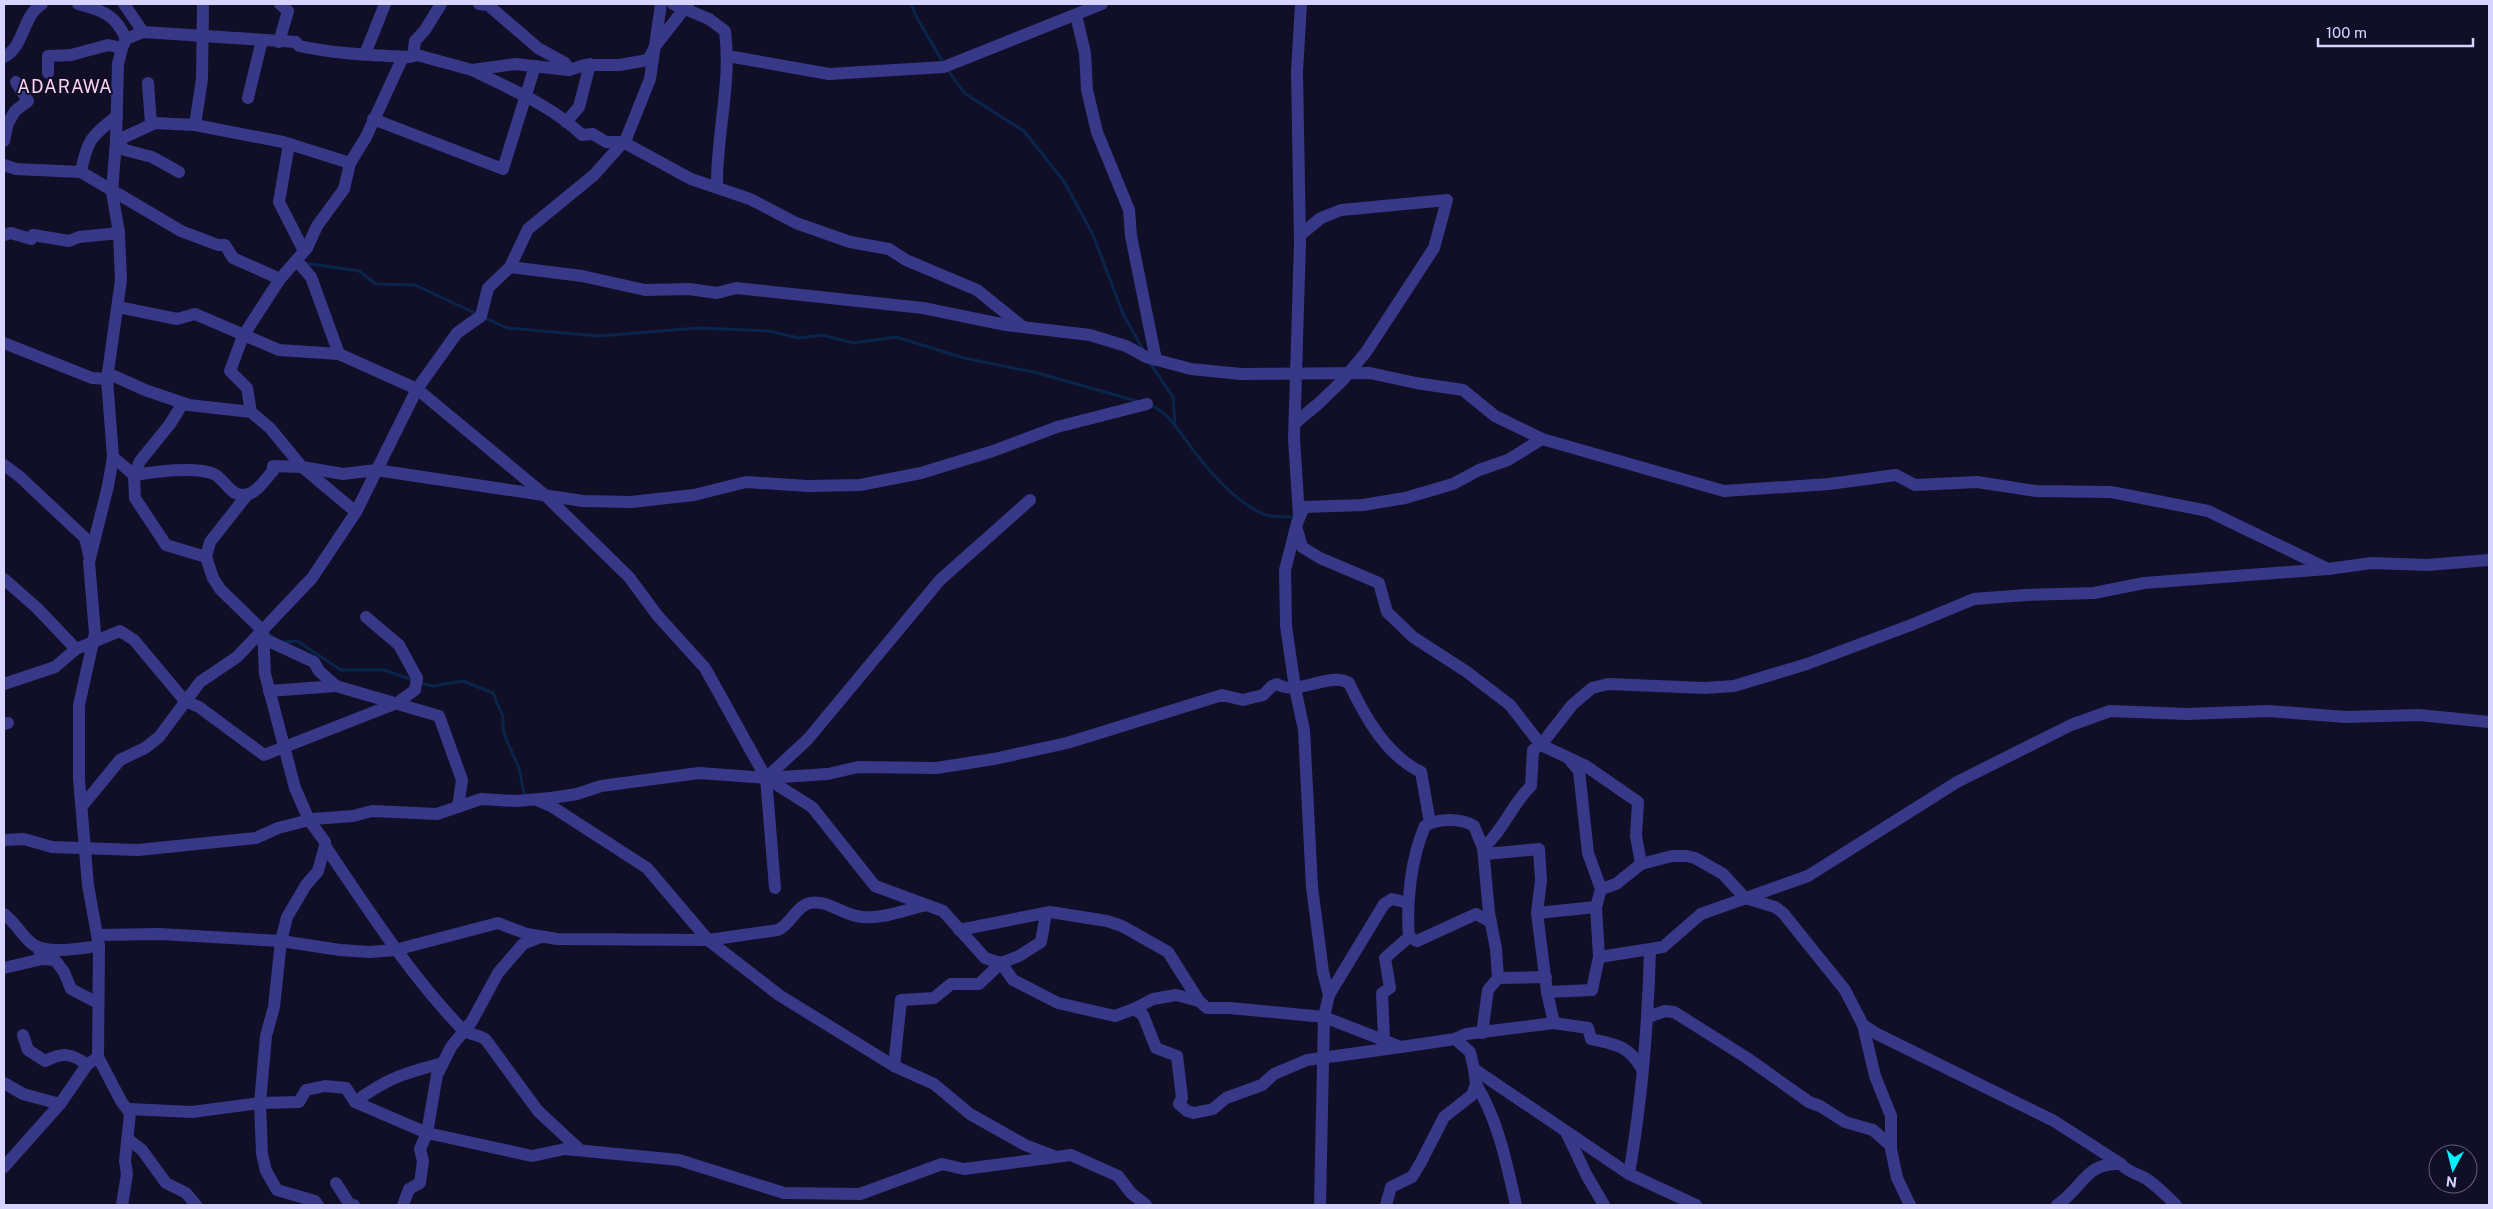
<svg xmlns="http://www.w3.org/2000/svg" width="2493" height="1209" font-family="'Public Sans',sans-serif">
  <rect width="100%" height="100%" fill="#110e27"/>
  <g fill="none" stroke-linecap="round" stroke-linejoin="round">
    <!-- stream -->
    <g stroke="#0a254b" stroke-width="3">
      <path d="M911,4l6,14 27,46"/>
      <path d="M948,70l16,23 60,38 41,52 28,52 31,81 20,35"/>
      <path d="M304,263l55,8 17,13 39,1 62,29"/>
      <path d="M483,317l24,11 92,8 99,-8 71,3 30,7 23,-3 31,8 43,-6 68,21 74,15 102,29"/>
      <path d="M1150,363l23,34 2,27"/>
      <path d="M1150,405c16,6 26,22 36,35 19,27 44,58 75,73 8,5 24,3 34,4"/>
      <path d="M266,632l11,8"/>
      <path d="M283,642l14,-1 44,29h43l29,10"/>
      <path d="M419,683l14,3 30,-5 30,12 10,24v11l3,11 13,29 6,30"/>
    </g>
    <!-- minor -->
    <g stroke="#373888" stroke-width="12">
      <path d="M78,4c24,6 38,11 48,35"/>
      <path d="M124,4l19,28"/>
      <path d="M479,4l9,1 50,43 27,15 4,7"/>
      <path d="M673,4l36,15 16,12c7,52 -9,104 -8,156"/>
      <path d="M1076,15l9,38 2,37 10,42 32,78 2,26 25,124"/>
      <path d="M279,42l9,-31 -8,-7"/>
      <path d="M365,54l20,-50"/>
      <path d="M413,56l2,-15 10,-11 16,-26"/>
      <path d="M728,56l101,18 115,-7 158,-63"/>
      <path d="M4,57c21,-11 18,-41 38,-53"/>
      <path d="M472,70c38,19 79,35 110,65l11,-1 13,8h17l68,37 59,20 46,24 54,19 39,7 17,11 71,30 46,37"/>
      <path d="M48,73v-17l23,-1 37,-10 14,3"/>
      <path d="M148,83l3,41"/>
      <path d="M248,98l14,-58"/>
      <path d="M373,119l130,50 32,-103"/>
      <path d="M4,121l3,6 -3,14"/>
      <path d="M566,122l13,-15 11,-43"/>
      <path d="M7,125l8,-14 13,-10 -12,-19"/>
      <path d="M195,125l7,-46 1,-75"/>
      <path d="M289,144l-10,58 25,49"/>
      <path d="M4,165l12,4 65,3 100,59 37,14h7l8,13 47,21"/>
      <path d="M81,172c6,-33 11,-36 36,-56"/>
      <path d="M179,172l-27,-15 -27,-7 -9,-9 39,-18 40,2 88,17 67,21"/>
      <path d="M4,235l7,-2 20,6 2,-4 36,6 10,-4 40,-4"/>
      <path d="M297,261l14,16 28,77"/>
      <path d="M510,267l72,9 63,14 44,-1 28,4 19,-5 187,20 83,17 84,10 36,11 20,11 45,12 50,5 129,-1 46,10 47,7 32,26 47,23 182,52 105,-7 67,-9 19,10 62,-3 59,9 75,1 97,19 120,58"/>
      <path d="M118,307l59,12 18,-5 84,36 60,4 78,35 129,107 83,81 28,38 48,53 61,110 46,29 63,79 68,25 42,47 16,5 12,17 45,23 57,13 19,-7 19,-10 23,-4 23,6 8,7h23l94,9 77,30 54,-8 15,13 4,17 155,105 67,31"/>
      <path d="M4,343l88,35 15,1 7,-3 31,14 44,15 62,7 19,16 32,39 54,45"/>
      <path d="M183,403l-13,21 -30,37 -6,14 1,23 31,47 40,12 4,-15 37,-47"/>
      <path d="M251,412l-4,-24 -17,-17 13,-35 37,-57 27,-31 10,-22 27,-37 6,-26 16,-26 37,-80"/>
      <path d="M1295,423l23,-19 25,-24 23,-28 68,-104 13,-48 -106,10 -20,8 -21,17"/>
      <path d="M113,457l21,18c21,-3 61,-9 80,-1 13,7 17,25 34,20 10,-2 18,-16 25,-23v-5l29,1 41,7 33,-4 207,31 48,1 63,-7 52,-13 62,4 52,-1 61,-12 72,-22 64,-24 90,-23"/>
      <path d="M4,465l15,11 66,62 4,17"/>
      <path d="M1299,516l-5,-77 6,-197 -3,-170 4,-68"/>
      <path d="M1297,529l5,18 18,11 59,25 8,29 26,25 54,35 43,33 31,40 45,21 52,36 -2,34 5,28"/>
      <path d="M206,557l7,21 7,11 43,42"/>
      <path d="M4,579l33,29 39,41"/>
      <path d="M263,631l2,43 30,114 14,32 16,22v4l-7,25 -12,14 -19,32 -6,24 -7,66 -8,29 -6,67 2,51 4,17 11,19 38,11 3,4"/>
      <path d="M262,638l52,24 5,9 17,15 103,30 23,64 -4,27"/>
      <path d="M4,684l51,-17 21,-18 44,-18 14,9 51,61 14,6 65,48 133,-52 18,-13 2,-12 -18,-33 -33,-28"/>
      <path d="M269,691l67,-5"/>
      <path d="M4,724l4,-1"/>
      <path d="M539,801l12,5 96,62 61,72 71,55 115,71 40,18 36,30 55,31 29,11"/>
      <path d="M83,805l37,-45 25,-12 14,-11 41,-55 37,-25 75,-79 44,-66 61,-123 40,-56 24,-17 7,-28 22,-21 18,-38 66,-54 32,-36 24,-60 11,-75"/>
      <path d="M4,840l20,-1 28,8 86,3 118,-12 22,-10 35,-9 40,-3 19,-5 65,3 44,-15 35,2 35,-3 26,-4 24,-8 98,-13 67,5 62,-4 30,-7 78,1 58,-9 73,-16 155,-48 21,5 20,-5 9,-9 5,-2c21,13 51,-13 72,-1 16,34 37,72 72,89l9,51"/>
      <path d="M325,846c43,63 84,128 137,183 6,6 17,5 24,11l52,71 42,39"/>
      <path d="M1485,854l54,-5 2,31 -4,33 10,79 7,31"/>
      <path d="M775,888l-9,-110 42,-39 132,-159 90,-80"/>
      <path d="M1601,889l15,-5 25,-20 31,-8h15l8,2 28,16 22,24 30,9 8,6 62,77 18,35 12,51 16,40v33l6,29 13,27"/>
      <path d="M1537,913l59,-6"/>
      <path d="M4,914c11,8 16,19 26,28 14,14 50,6 69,4"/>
      <path d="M959,930l91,-18 57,9 15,5 46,26 31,49"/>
      <path d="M98,935l61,-1 122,7 59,9 30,2 25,-2 103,-27 29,11 30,5 151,1 70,-10c13,-6 18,-24 32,-27 17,-4 34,13 52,14 20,2 44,-7 64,-12"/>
      <path d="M1409,937l8,4 59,-27 15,8"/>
      <path d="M38,948l4,11 13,1 9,12 7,17 27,14"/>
      <path d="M1599,957l64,-10 38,-33 107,-38 149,-94 114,-57 39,-14 77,3 81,-3 78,6 73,-2 70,7"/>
      <path d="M4,968l38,-9"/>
      <path d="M1498,978l48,-1"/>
      <path d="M1547,992l45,-2 7,-33 -3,-50 5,-18 -13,-36 -9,-82 -10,-12"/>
      <path d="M1329,995l55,-91 8,-5 16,4"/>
      <path d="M1134,1009l9,6 13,33 21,8 5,42 -3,6 8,7 7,2 19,-4 13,-11 36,-13 12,-11 33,-14 94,-13"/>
      <path d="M1648,1017l17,-6 9,1 73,46 62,44 11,4 25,16 28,8 18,16"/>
      <path d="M1863,1025l14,9 177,87 67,43"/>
      <path d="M1482,1033l6,-43 10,-12 -2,-29 -7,-36 -6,-65c20,-17 29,-44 48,-62l2,-36 8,-5 31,-40 20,-17 16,-4 97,4 29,-2 73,-22 104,-39 63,-26 52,-4 68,-2 50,-10 184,-14 44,-6 55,2 62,-5"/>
      <path d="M23,1035l5,15 17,11c17,-8 26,-9 42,4"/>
      <path d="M1384,1039l-2,-46 8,-5 -5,-30 24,-21c-3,-34 2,-79 16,-111 13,-8 36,-8 49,0l9,22"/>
      <path d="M1455,1039l11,-5 88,-11 34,5 3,11c26,6 37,6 51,30"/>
      <path d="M98,1057l23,44 9,12 -5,48 2,13 -5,31"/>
      <path d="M894,1066l7,-66 33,-2 17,-14h28l22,-21 18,-7 22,-14 5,-29"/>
      <path d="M4,1083l19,11 37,10"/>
      <path d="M1476,1084c23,39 30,77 40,121"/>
      <path d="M355,1102c32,-24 50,-29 88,-39"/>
      <path d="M129,1109l63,3 68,-9 39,-1 7,-12 19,-4 21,2 9,14 72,31 105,23 33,-7 114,11 105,33 76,1 82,-30 22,5 107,-14 47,21 13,17 15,12"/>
      <path d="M1567,1134l20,42 17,29"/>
      <path d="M129,1140l13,10 24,33 20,10 10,12"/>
      <path d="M4,1167l56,-63 27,-39 11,-8 1,-111 -11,-61 -9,-106v-74l16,-72 -6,-71 19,-76 5,-29 -6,-78 14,-99 -2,-47 -7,-41 4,-51 2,-77 4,-16 4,-9 17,-7 153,10 3,4c37,8 73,9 111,11l7,-2 55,15 43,-6 54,6 16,-5h34l29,-5 8,-15 32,-41"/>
      <path d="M1629,1174c13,-74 19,-150 21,-225"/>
      <path d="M336,1183l14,22h4"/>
      <path d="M403,1205l6,-16 11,-6 3,-22 -3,-12 7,-16 10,-58 14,-28 21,-26 26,-48 25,-29 18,-7"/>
      <path d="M1320,1205l4,-188 5,-22 -6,-23 -11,-85 -8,-157 -9,-42 -9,-62 -1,-56 12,-47 7,-16 59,-2 42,-7 48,-14 26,-14 29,-10 34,-21"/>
      <path d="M1386,1205l5,-18 21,-10 9,-15 23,-45 28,-22 4,-11 -2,-15"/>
      <path d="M2057,1205c27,-18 28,-43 64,-41 6,8 18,10 27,16 10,7 19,16 28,25"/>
    </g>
  </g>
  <g text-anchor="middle" stroke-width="4" stroke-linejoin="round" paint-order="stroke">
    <!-- quarter labels -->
    <g font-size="18" letter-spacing="1" fill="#ffd6f2" stroke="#110e27">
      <text x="65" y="93">ADARAWA</text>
    </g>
  </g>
  <!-- border -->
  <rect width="2493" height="1209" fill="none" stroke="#d7d4ff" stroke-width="10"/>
  <!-- north arrow -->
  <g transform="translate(2453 1169) rotate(187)"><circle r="24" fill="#110e27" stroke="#605d7d"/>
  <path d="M0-4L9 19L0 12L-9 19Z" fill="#00f3ff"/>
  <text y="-8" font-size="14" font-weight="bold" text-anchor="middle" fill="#d7d4ff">N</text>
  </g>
  <!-- scale -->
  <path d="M2318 38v8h155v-8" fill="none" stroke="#d7d4ff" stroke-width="2.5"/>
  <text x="2326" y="38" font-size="15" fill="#d7d4ff" stroke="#110e27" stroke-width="4" paint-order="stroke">100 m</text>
</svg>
